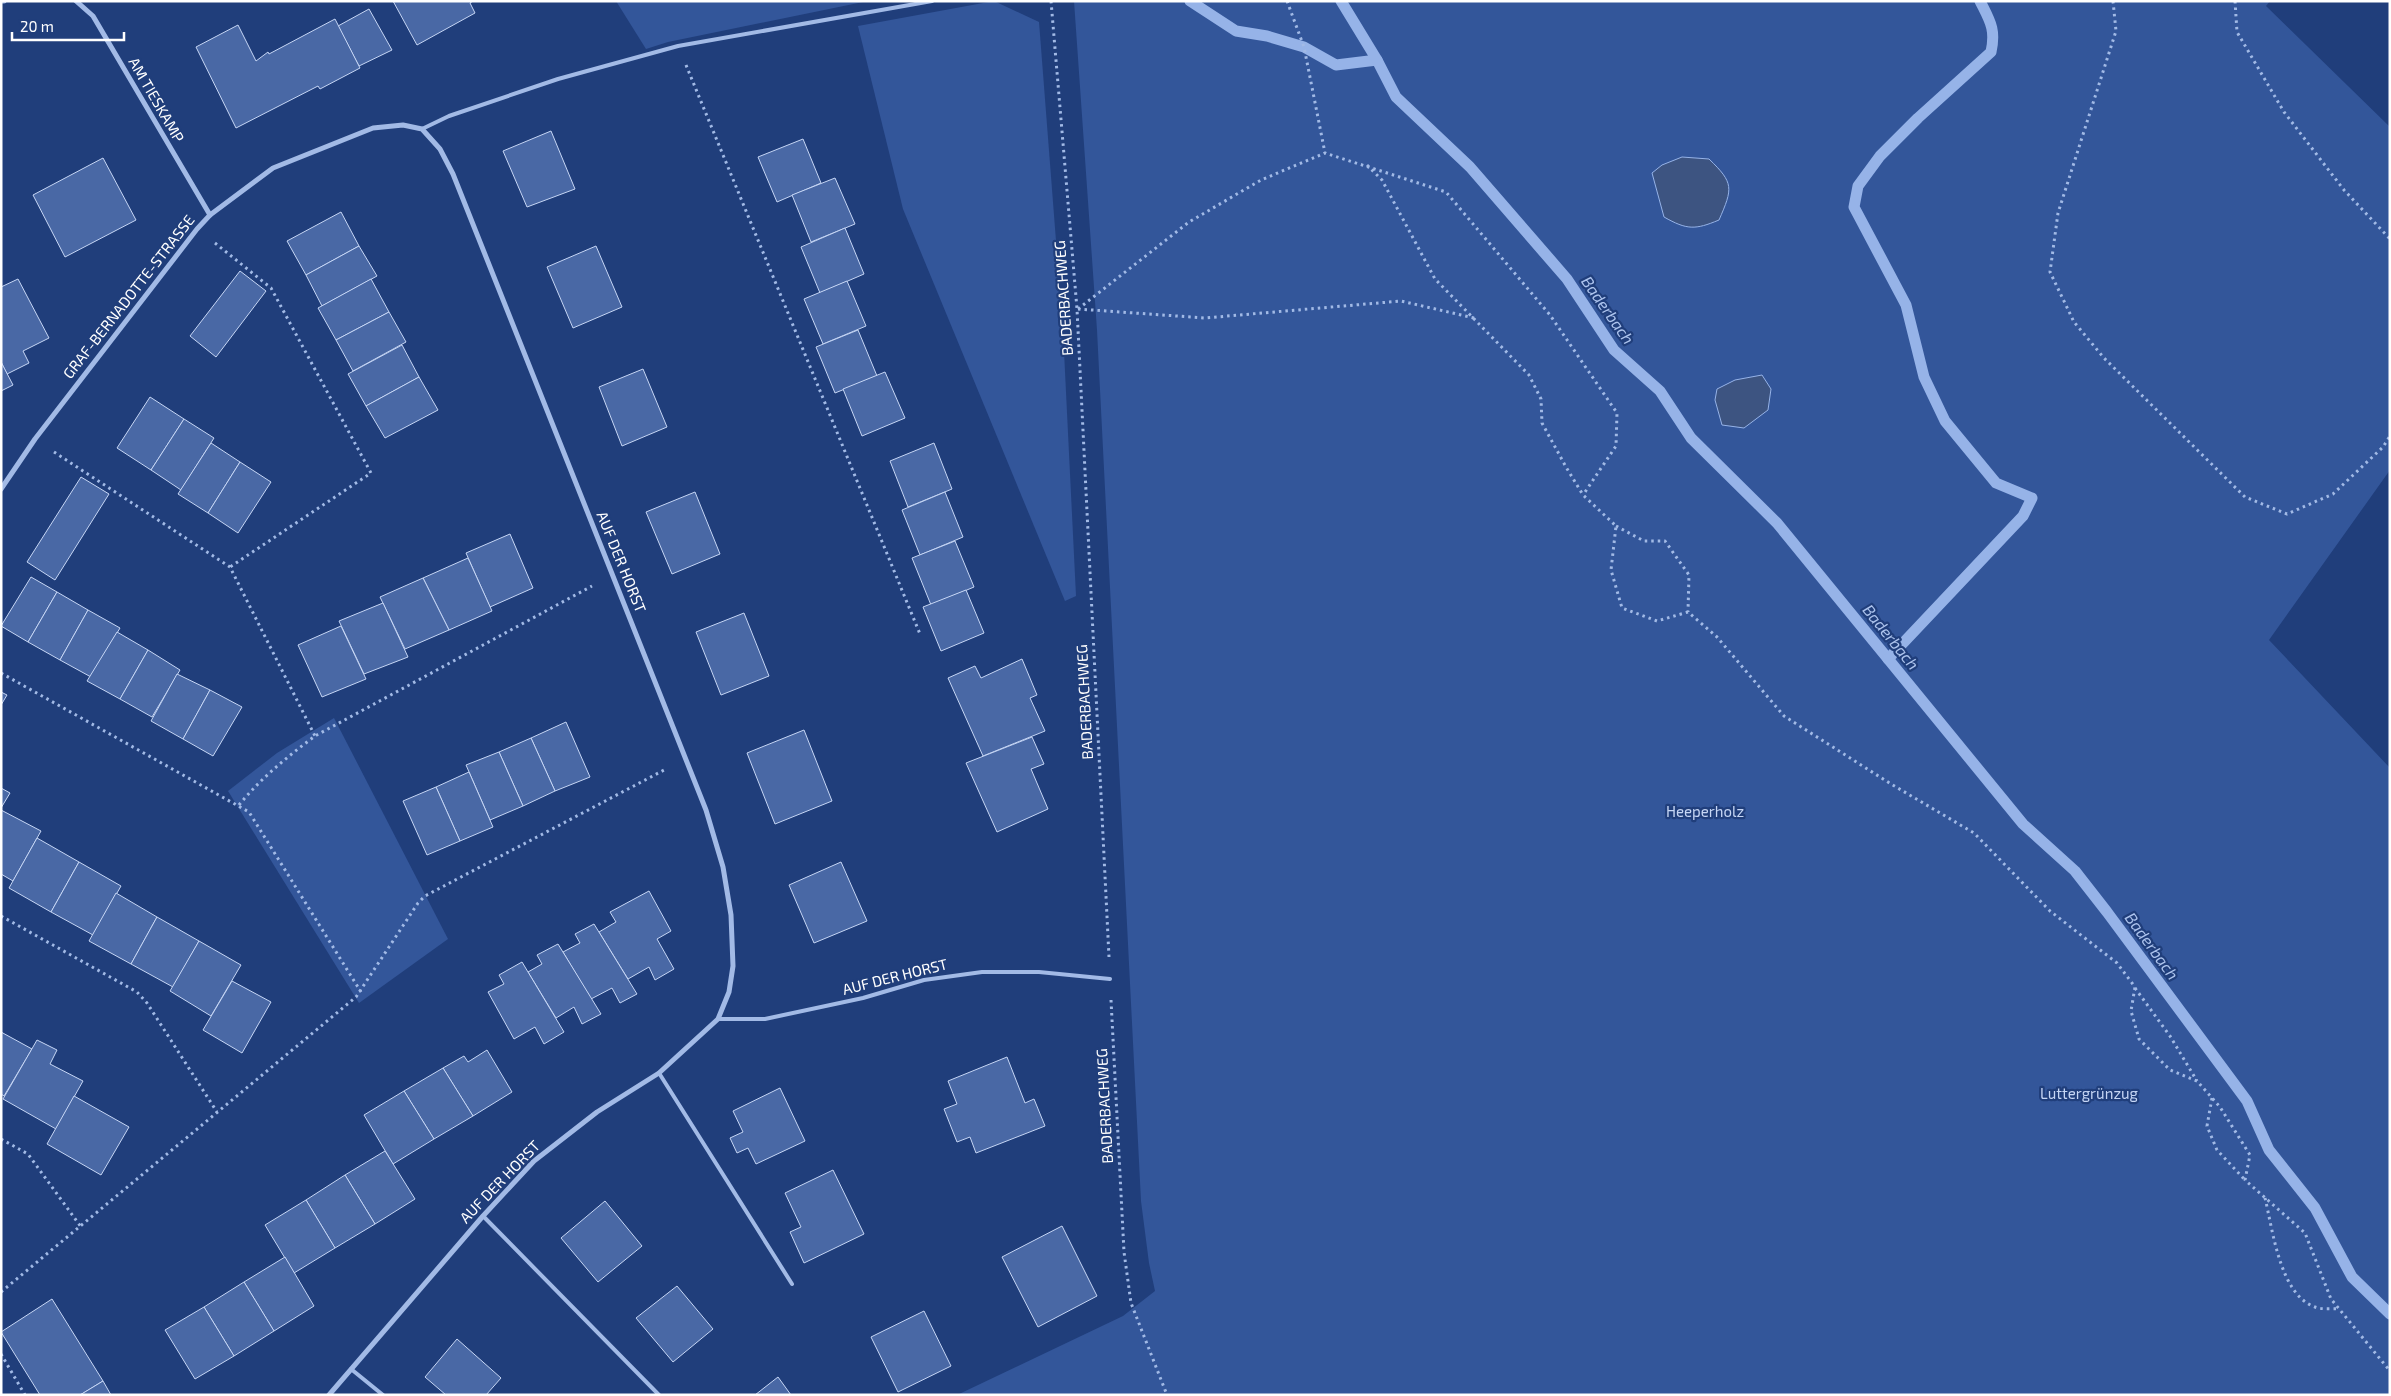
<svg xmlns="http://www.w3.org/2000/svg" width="2391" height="1396" font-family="'Exo 2',sans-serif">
  <rect width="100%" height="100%" fill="#203e7b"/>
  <!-- green -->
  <g fill="#33569a">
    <path d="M616,1h252l-200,41 -22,7z"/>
    <path d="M994,1l45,21 24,309 13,265 -11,5 -162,-392 -45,-183z"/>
    <path d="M1074,1h1196l-4,5 124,121v343l-121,170 121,128v627h-1433l166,-79 32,-25 -6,-28 -8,-62 -44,-871z"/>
    <path d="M334,718l114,221 -89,64 -131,-212 49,-38z"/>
  </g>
  <!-- water -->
  <g fill="#3d5481" stroke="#96b3e8">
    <path d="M1682,157l27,2c25,24 24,29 10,61 -24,10 -32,10 -55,-3l-12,-44 10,-8z"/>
    <path d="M1762,375l9,14 -3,21 -24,18 -22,-3 -7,-25 2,-11 18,-9z"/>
  </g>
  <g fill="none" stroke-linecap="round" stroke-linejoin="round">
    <!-- stream -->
    <g stroke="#96b3e8" stroke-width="11">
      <path d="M1190,1l46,30 31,5 37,11 32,18 41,-5"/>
      <path d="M1341,1l36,59 19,37 74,70 97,112 47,71 46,41 31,47 86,85 246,301 52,47 32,41 140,189 22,49 46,58 37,69 38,37"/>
      <path d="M1888,659l135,-143 9,-18 -36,-15 -51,-62 -21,-44 -18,-72 -52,-98 4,-21 22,-30 38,-38 73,-66c5,-23 -1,-31 -11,-51"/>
    </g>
  </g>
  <!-- building -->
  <g fill="#4968a5" stroke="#c6d6f5">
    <path d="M393,1h80l-3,2 5,10 -58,32z"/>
    <path d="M369,9l23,41 -33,16 -21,-40z"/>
    <path d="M335,19l25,49 -40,21 -2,-3 -82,42 -40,-81 42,-22 18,36 12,-9 1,2z"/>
    <path d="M551,131l24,58 -48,18 -24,-56z"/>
    <path d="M803,139l18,44 -44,19 -19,-45z"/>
    <path d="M103,158l33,62 -71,37 -32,-62z"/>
    <path d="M835,178l20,46 -44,18 -19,-47z"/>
    <path d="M341,212l18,34 -53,29 -19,-34z"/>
    <path d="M845,228l19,46 -44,19 -19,-46z"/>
    <path d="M359,246l18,30 -55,30 -16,-31z"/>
    <path d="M596,246l26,61 -49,21 -26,-61z"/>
    <path d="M240,271l26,20 -50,66 -26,-21z"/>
    <path d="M18,279l31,59 -26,13 6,12 -22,11 -6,-12v-75z"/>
    <path d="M371,279l18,33 -53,28 -18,-32z"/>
    <path d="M847,281l19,45 -43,18 -19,-45z"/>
    <path d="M389,312l17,30 -53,29 -17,-31z"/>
    <path d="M858,330l19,46 -42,17 -19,-46z"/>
    <path d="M402,345l17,32 -53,29 -18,-32z"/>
    <path d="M1,362l12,23 -12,6z"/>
    <path d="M643,369l24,58 -45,19 -23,-59z"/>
    <path d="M885,372l20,46 -43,18 -19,-47z"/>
    <path d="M419,377l19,33 -53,28 -19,-32z"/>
    <path d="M150,397l34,22 -33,51 -34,-22z"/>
    <path d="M184,419l30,19 -33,52 -30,-20z"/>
    <path d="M211,443l29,19 -32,51 -30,-19z"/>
    <path d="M934,443l18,46 -44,18 -18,-46z"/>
    <path d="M240,462l31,20 -33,51 -30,-20z"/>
    <path d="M81,477l28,17 -54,86 -28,-18z"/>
    <path d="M695,492l25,62 -48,20 -26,-62z"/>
    <path d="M945,492l18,45 -43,18 -18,-45z"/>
    <path d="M510,534l23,54 -43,19 -24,-54z"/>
    <path d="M955,541l19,46 -43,18 -19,-47z"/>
    <path d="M468,558l24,53 -43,19 -26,-52z"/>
    <path d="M31,577l26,15 -29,50 -27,-16z"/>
    <path d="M423,578l26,52 -44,19 -25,-52z"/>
    <path d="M966,590l18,43 -43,18 -18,-44z"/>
    <path d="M57,592l31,18 -28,50 -32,-18z"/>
    <path d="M383,603l25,54 -44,17 -25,-53z"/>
    <path d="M88,610l32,18 -29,49 -31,-17z"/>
    <path d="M744,613l25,63 -48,19 -25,-63z"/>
    <path d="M341,626l25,53 -44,18 -24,-52z"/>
    <path d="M117,632l31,18 -28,49 -33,-18z"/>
    <path d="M148,650l32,20 -28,47 -32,-18z"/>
    <path d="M1022,659l15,36 -7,3 15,33 -62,25 -35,-78 27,-12 6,12z"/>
    <path d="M177,674l33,16 -27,49 -32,-18z"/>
    <path d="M210,690l32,17 -29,49 -30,-17z"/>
    <path d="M1,692l6,3 -6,10z"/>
    <path d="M566,722l24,55 -35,14 -24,-53z"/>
    <path d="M804,730l28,71 -57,23 -28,-71z"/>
    <path d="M1032,737l12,27 -13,5 17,40 -51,23 -31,-69z"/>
    <path d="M531,738l24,53 -32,15 -24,-54z"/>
    <path d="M499,752l24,54 -33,14 -24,-55z"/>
    <path d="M469,772l24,55 -33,14 -24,-54z"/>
    <path d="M436,787l24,54 -33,14 -24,-54z"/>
    <path d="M1,788l9,5 -9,15z"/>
    <path d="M1,810l40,21 -28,50 -12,-7z"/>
    <path d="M37,838l42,24 -28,50 -42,-24z"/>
    <path d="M79,862l42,24 -28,49 -42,-23z"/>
    <path d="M841,862l26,59 -53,22 -25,-58z"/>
    <path d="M649,891l22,40 -14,8 17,30 -19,11 -6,-13 -21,12 -29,-47 17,-10 -6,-10z"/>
    <path d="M116,893l41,24 -26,47 -42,-23z"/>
    <path d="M157,917l42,24 -26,46 -42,-23z"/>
    <path d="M594,924l43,70 -17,9 -8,-15 -21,11 -28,-47 17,-9 -5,-9z"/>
    <path d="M199,941l42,24 -30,51 -41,-25z"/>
    <path d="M558,944l43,70 -19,10 -8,-17 -18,11 -28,-46 14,-8 -5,-9z"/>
    <path d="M522,962l42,70 -20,12 -9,-17 -21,12 -26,-47 16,-8 -5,-9z"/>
    <path d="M232,981l39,21 -29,51 -39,-23z"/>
    <path d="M1,1032l31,17 -28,47 -3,-2z"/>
    <path d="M37,1040l20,10 -7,14 33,17 -27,48 -53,-30z"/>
    <path d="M487,1050l25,42 -39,24 -30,-48 21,-12 4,6z"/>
    <path d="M1007,1057l18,46 9,-4 11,27 -69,27 -6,-16 -13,5 -13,-33 13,-5 -9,-23z"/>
    <path d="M443,1068l30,48 -39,23 -30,-48z"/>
    <path d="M780,1088l25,53 -49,23 -8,-16 -11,5 -7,-15 13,-6 -10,-21z"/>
    <path d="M404,1091l30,48 -41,25 -29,-49z"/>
    <path d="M74,1096l55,31 -28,48 -54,-31z"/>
    <path d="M385,1151l30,48 -40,25 -30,-49z"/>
    <path d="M833,1170l31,64 -60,29 -14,-31 11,-5 -16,-34z"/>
    <path d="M345,1175l30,49 -40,24 -29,-48z"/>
    <path d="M306,1200l29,48 -41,25 -29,-48z"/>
    <path d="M605,1201l37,45 -44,36 -37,-44z"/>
    <path d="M1062,1226l35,70 -59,31 -36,-70z"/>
    <path d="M285,1257l29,49 -40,25 -30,-49z"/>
    <path d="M244,1282l30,49 -40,25 -30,-49z"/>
    <path d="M677,1286l36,43 -40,33 -37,-44z"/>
    <path d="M52,1299l51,82 -23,14h-40l-39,-63z"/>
    <path d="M204,1307l30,49 -39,23 -30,-49z"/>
    <path d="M924,1311l27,55 -53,26 -27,-55z"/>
    <path d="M457,1339l44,39 -15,17h-40l-21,-18z"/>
    <path d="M778,1377l13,18h-36z"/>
    <path d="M103,1381l8,14h-31z"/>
  </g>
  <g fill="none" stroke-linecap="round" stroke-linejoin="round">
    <!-- path -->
    <g stroke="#a2bae6" stroke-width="3" stroke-dasharray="2.5 4" stroke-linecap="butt">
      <path d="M1051,1l26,308 32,648"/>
      <path d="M1287,1l17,46 21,106"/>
      <path d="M2113,1l3,30 -58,182 -8,59 24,50 30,36 141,139 42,17 46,-20 50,-47 7,-11"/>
      <path d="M2235,1l2,31 47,80 60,78 46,49"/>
      <path d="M686,65l234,569"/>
      <path d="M1367,165l15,15 53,99 94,96 12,24 1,24 24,44 17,28 33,31 -5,44 11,38 35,13 31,-9 29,25 67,79 107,68 83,49 76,78 67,52 18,24 -4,24 8,28 31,31 27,11 23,26 30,48 -5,25 60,53 26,66 59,72"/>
      <path d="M215,243l56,45 100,185 -141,94"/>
      <path d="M1078,309l111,-87 72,-42 64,-27 121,39 104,123 67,98 -1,33 -33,49"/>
      <path d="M1078,309l127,9 196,-17 73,17"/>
      <path d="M54,452l176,115 85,169"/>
      <path d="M1616,526l28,15h21l24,34 -1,37"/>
      <path d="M1,673l248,139 112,180"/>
      <path d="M239,805c22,-27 48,-48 76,-69l277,-150"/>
      <path d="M1,916l136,76 10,11 70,109"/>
      <path d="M2135,988l35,48 27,45"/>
      <path d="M1111,1000l13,252 7,51 36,92"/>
      <path d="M2212,1098l-5,28 10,24 28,30"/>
      <path d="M1,1139l27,15 53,73"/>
      <path d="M2265,1198c8,33 15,97 50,109 7,3 17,1 24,2"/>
      <path d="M1,1292l355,-295 62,-94 7,-7 241,-127"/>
      <path d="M1,1354l24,41"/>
    </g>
    <!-- service -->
    <g stroke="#a2bae6" stroke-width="4">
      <path d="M422,129l27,-13 109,-37 120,-33 254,-45"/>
      <path d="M718,1019h47l98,-21 61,-18 58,-8h57l71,7"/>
      <path d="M659,1073l133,211"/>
      <path d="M483,1216l176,179"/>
      <path d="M351,1369l32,26"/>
    </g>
    <!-- minor -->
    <g stroke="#a2bae6" stroke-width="5">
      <path d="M1,1h3"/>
      <path d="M76,1l17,15 117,199"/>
      <path d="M1,489l34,-50 162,-210 13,-14 63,-47 100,-40 30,-3 19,4 18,20 13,25 253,636 17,57 8,48 2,51 -4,26 -11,27 -59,54 -62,39 -63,49 -51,55 -154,179"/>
    </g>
  </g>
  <g text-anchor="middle" stroke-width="4.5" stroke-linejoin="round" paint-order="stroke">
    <!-- street labels -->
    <g font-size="15" fill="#fff" stroke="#203e7b">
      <text transform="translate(156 100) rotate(60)" y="5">AM TIESKAMP</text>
      <text transform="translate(129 297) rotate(-52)" y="5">GRAF-BERNADOTTE-STRASSE</text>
      <text transform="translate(1064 298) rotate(-94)" y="5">BADERBACHWEG</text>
      <text transform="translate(621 562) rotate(68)" y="5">AUF DER HORST</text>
      <text transform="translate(1085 702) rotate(-93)" y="5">BADERBACHWEG</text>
      <text transform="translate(895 977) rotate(-14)" y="5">AUF DER HORST</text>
      <text transform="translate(1105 1106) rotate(-93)" y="5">BADERBACHWEG</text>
      <text transform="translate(500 1182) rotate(-46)" y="5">AUF DER HORST</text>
    </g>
    <!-- park labels -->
    <g font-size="15" fill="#c6d6f5" stroke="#203e7b">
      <text x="1705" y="817">Heeperholz</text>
      <text x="2089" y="1099">Luttergrünzug</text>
    </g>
    <!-- water labels -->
    <g font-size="16" font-style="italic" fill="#adc4ee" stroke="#203e7b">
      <text transform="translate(1608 310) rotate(55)" y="6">Baderbach</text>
      <text transform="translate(1891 637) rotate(51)" y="6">Baderbach</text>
      <text transform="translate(2152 946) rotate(54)" y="6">Baderbach</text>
    </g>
  </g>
  <!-- border -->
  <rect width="2391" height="1396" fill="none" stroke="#ffffff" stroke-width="5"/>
  <!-- scale -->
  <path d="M12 32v8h112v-8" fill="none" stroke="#ffffff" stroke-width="2.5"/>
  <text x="20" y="32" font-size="15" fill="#ffffff" stroke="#203e7b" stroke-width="4" paint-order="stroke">20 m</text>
</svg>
